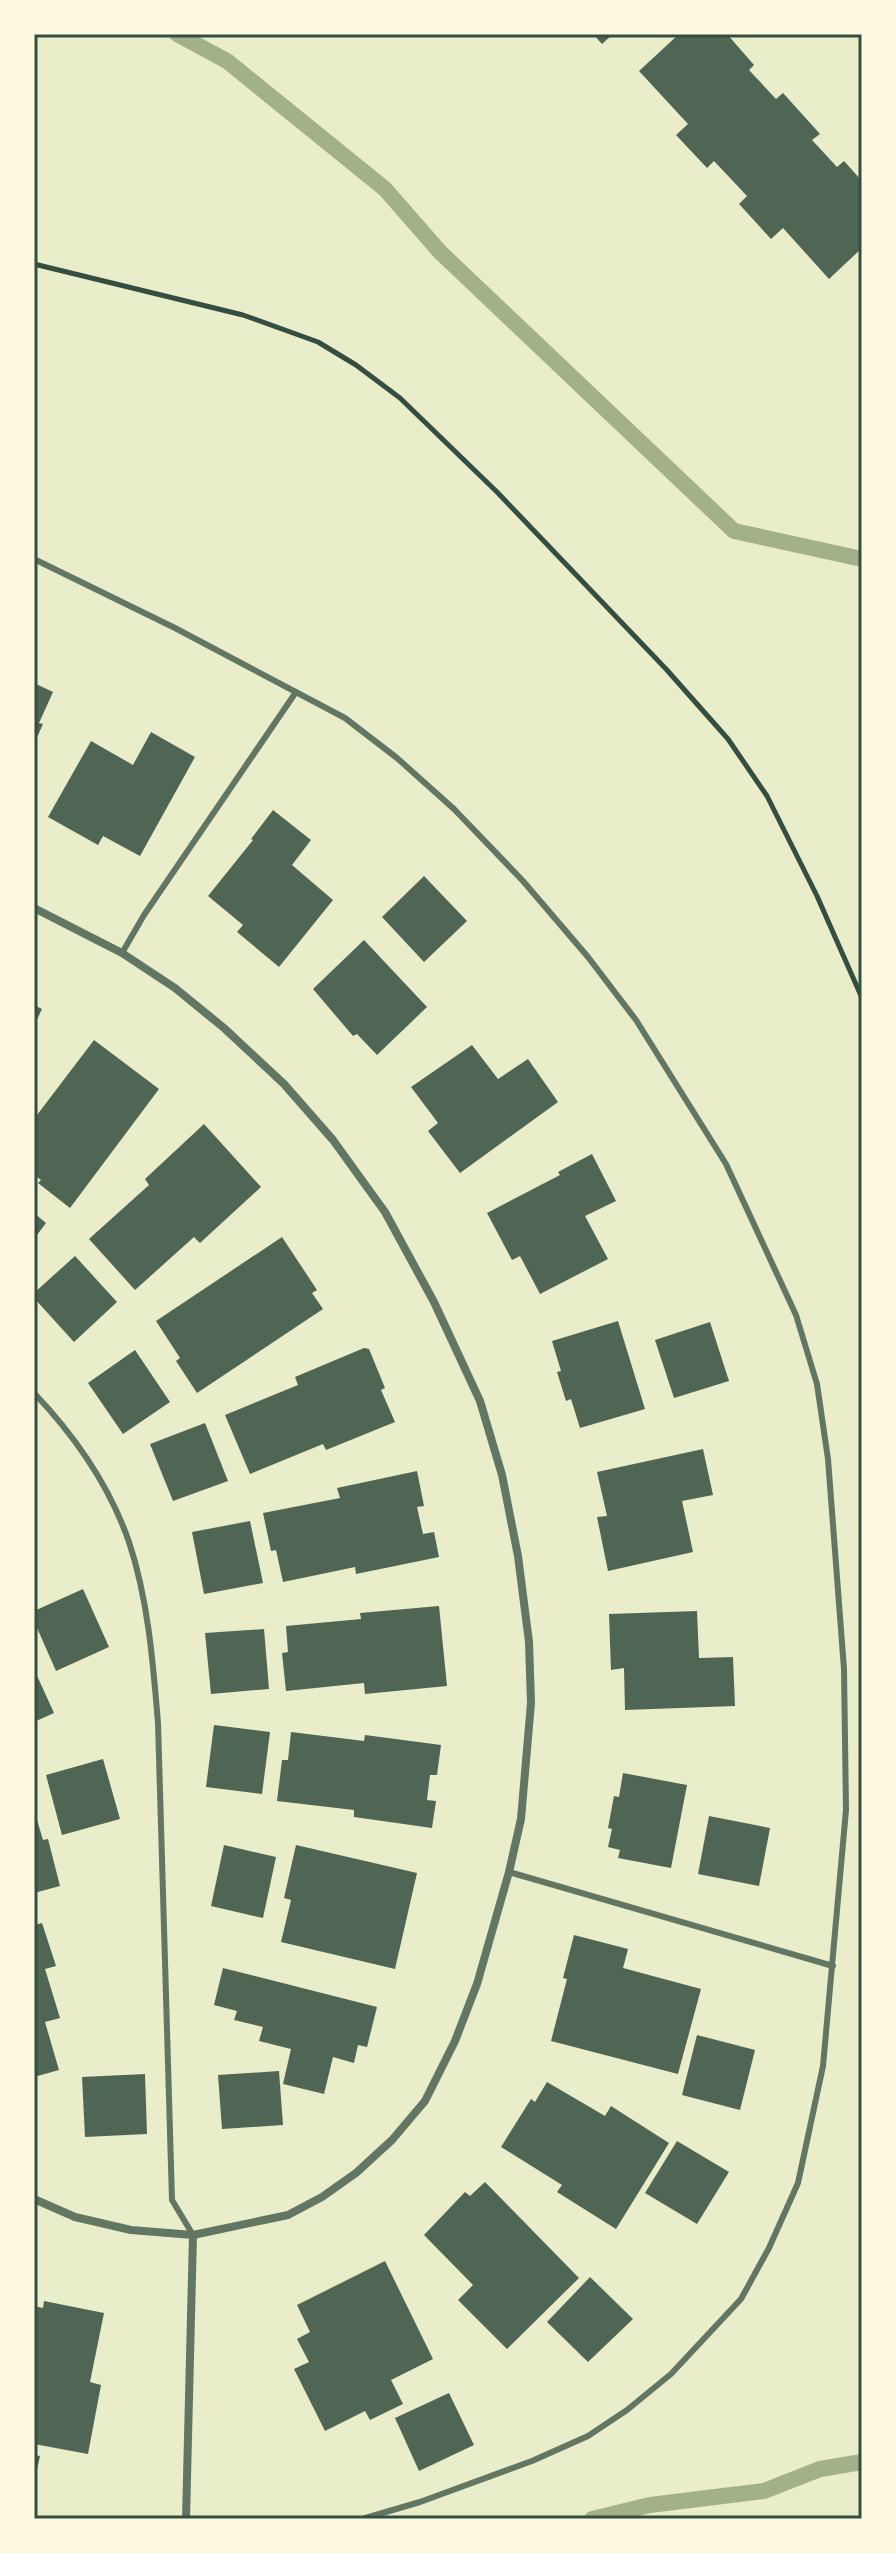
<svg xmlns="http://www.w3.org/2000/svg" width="896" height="2553" font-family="'Golos Text',sans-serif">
  <rect width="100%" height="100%" fill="#e9edc9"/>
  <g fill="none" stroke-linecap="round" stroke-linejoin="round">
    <!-- stream -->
    <g stroke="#a3b18a" stroke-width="16">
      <path d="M177,34l50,27 158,128 55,63 294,279 128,28"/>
      <path d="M592,2519l58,-14 114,-14 56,-22 42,-7"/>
    </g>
  </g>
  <!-- building -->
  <g fill="#4f6655">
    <path d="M593,34h20l-11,10z"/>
    <path d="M679,34h48l27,31 -5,5 27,29 7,-6 37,41 -8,6 25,27 7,-6 18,20v67l-33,31 -46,-51 -12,11 -32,-35 8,-8 -33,-35 -7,7 -31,-33 12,-11 -49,-53z"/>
    <path d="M34,683l19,9 -14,31 4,1 -9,20z"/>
    <path d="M151,732l44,25 -55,99 -37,-20 -5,9 -50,-28 43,-76 42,24z"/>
    <path d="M273,810l38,30 -19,25 41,35 -54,67 -42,-35 6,-7 -35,-29 45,-56 -2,-1z"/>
    <path d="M424,876l43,45 -43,41 -42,-45z"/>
    <path d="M364,940l63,67 -50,48 -20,-21 -4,2 -40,-47z"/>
    <path d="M34,1005l8,4 -8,17z"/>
    <path d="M94,1040l65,49 -89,119 -32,-25 3,-3 -7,-5v-56z"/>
    <path d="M472,1045l26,34 30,-20 30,43 -98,71 -32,-42 10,-8 -27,-36z"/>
    <path d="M204,1124l57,63 -61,56 -6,-6 -59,53 -46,-51 60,-54 -4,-6z"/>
    <path d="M592,1154l24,47 -31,15 23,43 -68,35 -20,-38 -8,4 -25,-47 73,-38 -2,-3z"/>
    <path d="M34,1213l12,10 -12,16z"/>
    <path d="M282,1237l35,53 -5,3 11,16 -126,84 -21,-32 4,-3 -24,-37z"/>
    <path d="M75,1256l42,46 -43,40 -40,-44v-5z"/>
    <path d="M618,1321l27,88 -65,19 -9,-29 -5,2 -9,-29 4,-1 -9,-30z"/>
    <path d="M710,1322l19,59 -55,17 -19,-58z"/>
    <path d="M364,1348l5,1 16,39 -4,2 14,32 -69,28 -3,-6 -73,30 -25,-59 73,-30 -3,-8z"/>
    <path d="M135,1350l35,52 -47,32 -35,-51z"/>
    <path d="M205,1423l23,58 -55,20 -23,-57z"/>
    <path d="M703,1449l10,46 -31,6 11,51 -85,19 -11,-54 10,-1 -10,-44z"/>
    <path d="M417,1471l7,35 -7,1 6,27 11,-2 5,25 -83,17 -1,-7 -72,15 -7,-32 -5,1 -8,-38 77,-15 -3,-10z"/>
    <path d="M250,1521l13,62 -59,11 -12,-62z"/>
    <path d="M83,1589l26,58 -53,24 -22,-50v-10z"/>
    <path d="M439,1606l8,80 -82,8 -1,-11 -78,8 -4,-38 6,-1 -2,-26 75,-7 -1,-6z"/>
    <path d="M697,1611l2,47 34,-1 2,49 -110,4 -1,-42 -13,2 -2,-56z"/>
    <path d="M264,1629l5,60 -58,5 -6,-61z"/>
    <path d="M34,1669l20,44 -20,9z"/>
    <path d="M214,1725l56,7 -8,62 -56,-7z"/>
    <path d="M291,1732l73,9 1,-6 76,10 -4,30h-7l-3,25 9,1 -4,27 -78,-11v-7l-77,-9 5,-41h6z"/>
    <path d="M103,1759l17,60 -58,16 -16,-60z"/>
    <path d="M623,1773l64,12 -16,83 -53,-10 2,-8 -12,-3 4,-18 -4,-1 6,-32 5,1z"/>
    <path d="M34,1810l9,30 5,-1 12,47 -26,7z"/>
    <path d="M709,1816l61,12 -11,58 -61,-12z"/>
    <path d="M224,1845l52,12 -13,61 -52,-12z"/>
    <path d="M296,1845l121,28 -22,96 -114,-27 10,-42 -7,-2z"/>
    <path d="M42,1923l14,43 -11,3 15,49 -15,4 14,48 -25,7v-152z"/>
    <path d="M574,1935l54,14 -5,19 78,21 -23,85 -127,-33 16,-62 -4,-1z"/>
    <path d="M223,1968l154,39 -10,40 -9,-2 -4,18 -21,-6 -9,37 -41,-10 8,-35 -32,-8 4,-14 -29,-7 3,-9 -23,-6z"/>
    <path d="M697,2035l58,15 -15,60 -58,-15z"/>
    <path d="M279,2071l4,54 -61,4 -4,-54z"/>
    <path d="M145,2074l2,60 -62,3 -3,-60z"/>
    <path d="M547,2082l58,34 6,-10 58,37 -53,86 -59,-37 5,-7 -61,-38 30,-48 4,3z"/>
    <path d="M677,2141l52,31 -32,52 -52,-31z"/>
    <path d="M485,2182l94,96 -72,71 -49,-49 15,-15 -49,-50 41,-43 5,4z"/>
    <path d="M385,2261l48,98 -42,21 12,24 -33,16 -5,-9 -40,20 -31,-62 15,-7 -12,-23 13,-7 -13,-27z"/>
    <path d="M590,2277l43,42 -45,43 -41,-40z"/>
    <path d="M44,2301l60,12 -14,69 11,3 -13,69 -54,-10v-138l9,2z"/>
    <path d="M449,2393l25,52 -55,26 -24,-53z"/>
    <path d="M34,2455l6,1 -5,23 -1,-1z"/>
  </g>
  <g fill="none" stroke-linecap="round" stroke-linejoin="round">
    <!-- path -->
    <path stroke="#344e41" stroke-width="5" d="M34,264l209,51 75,27 38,23 44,33 97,94 169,177 62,70 39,57 50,100 45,102"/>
    <!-- service -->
    <g stroke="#617663" stroke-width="6">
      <path d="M34,559l141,69 170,90 52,40 57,51 69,72 65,76 48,63 90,144 70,151 21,69 11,75 16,210 2,141 -23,256 -25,117 -29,65 -28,51 -70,75 -44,36 -39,26 -56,25 -112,41 -58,17"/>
      <path d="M122,953l22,-38 152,-223"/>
      <path d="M34,1393c40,42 76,94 95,149 19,57 24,120 29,181l14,477 21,35"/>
      <path d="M509,1872l324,94"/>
    </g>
    <!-- minor -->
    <g stroke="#617663" stroke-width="8">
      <path d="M34,908l88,45 53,35 49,40 60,56 49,56 52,72 49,90 46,99 22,74 16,81 11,86 2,61 -10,116 -12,53 -32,112 -22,57 -30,60 -33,39 -36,33 -34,24 -34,18 -95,20 -62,-5 -56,-13 -41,-18"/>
      <path d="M186,2519l7,-284"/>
    </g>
  </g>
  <!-- border -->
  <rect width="896" height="2553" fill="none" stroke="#fefae0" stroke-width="72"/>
  <rect x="36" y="36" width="824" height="2481" fill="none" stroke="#344e41" stroke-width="3"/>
</svg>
